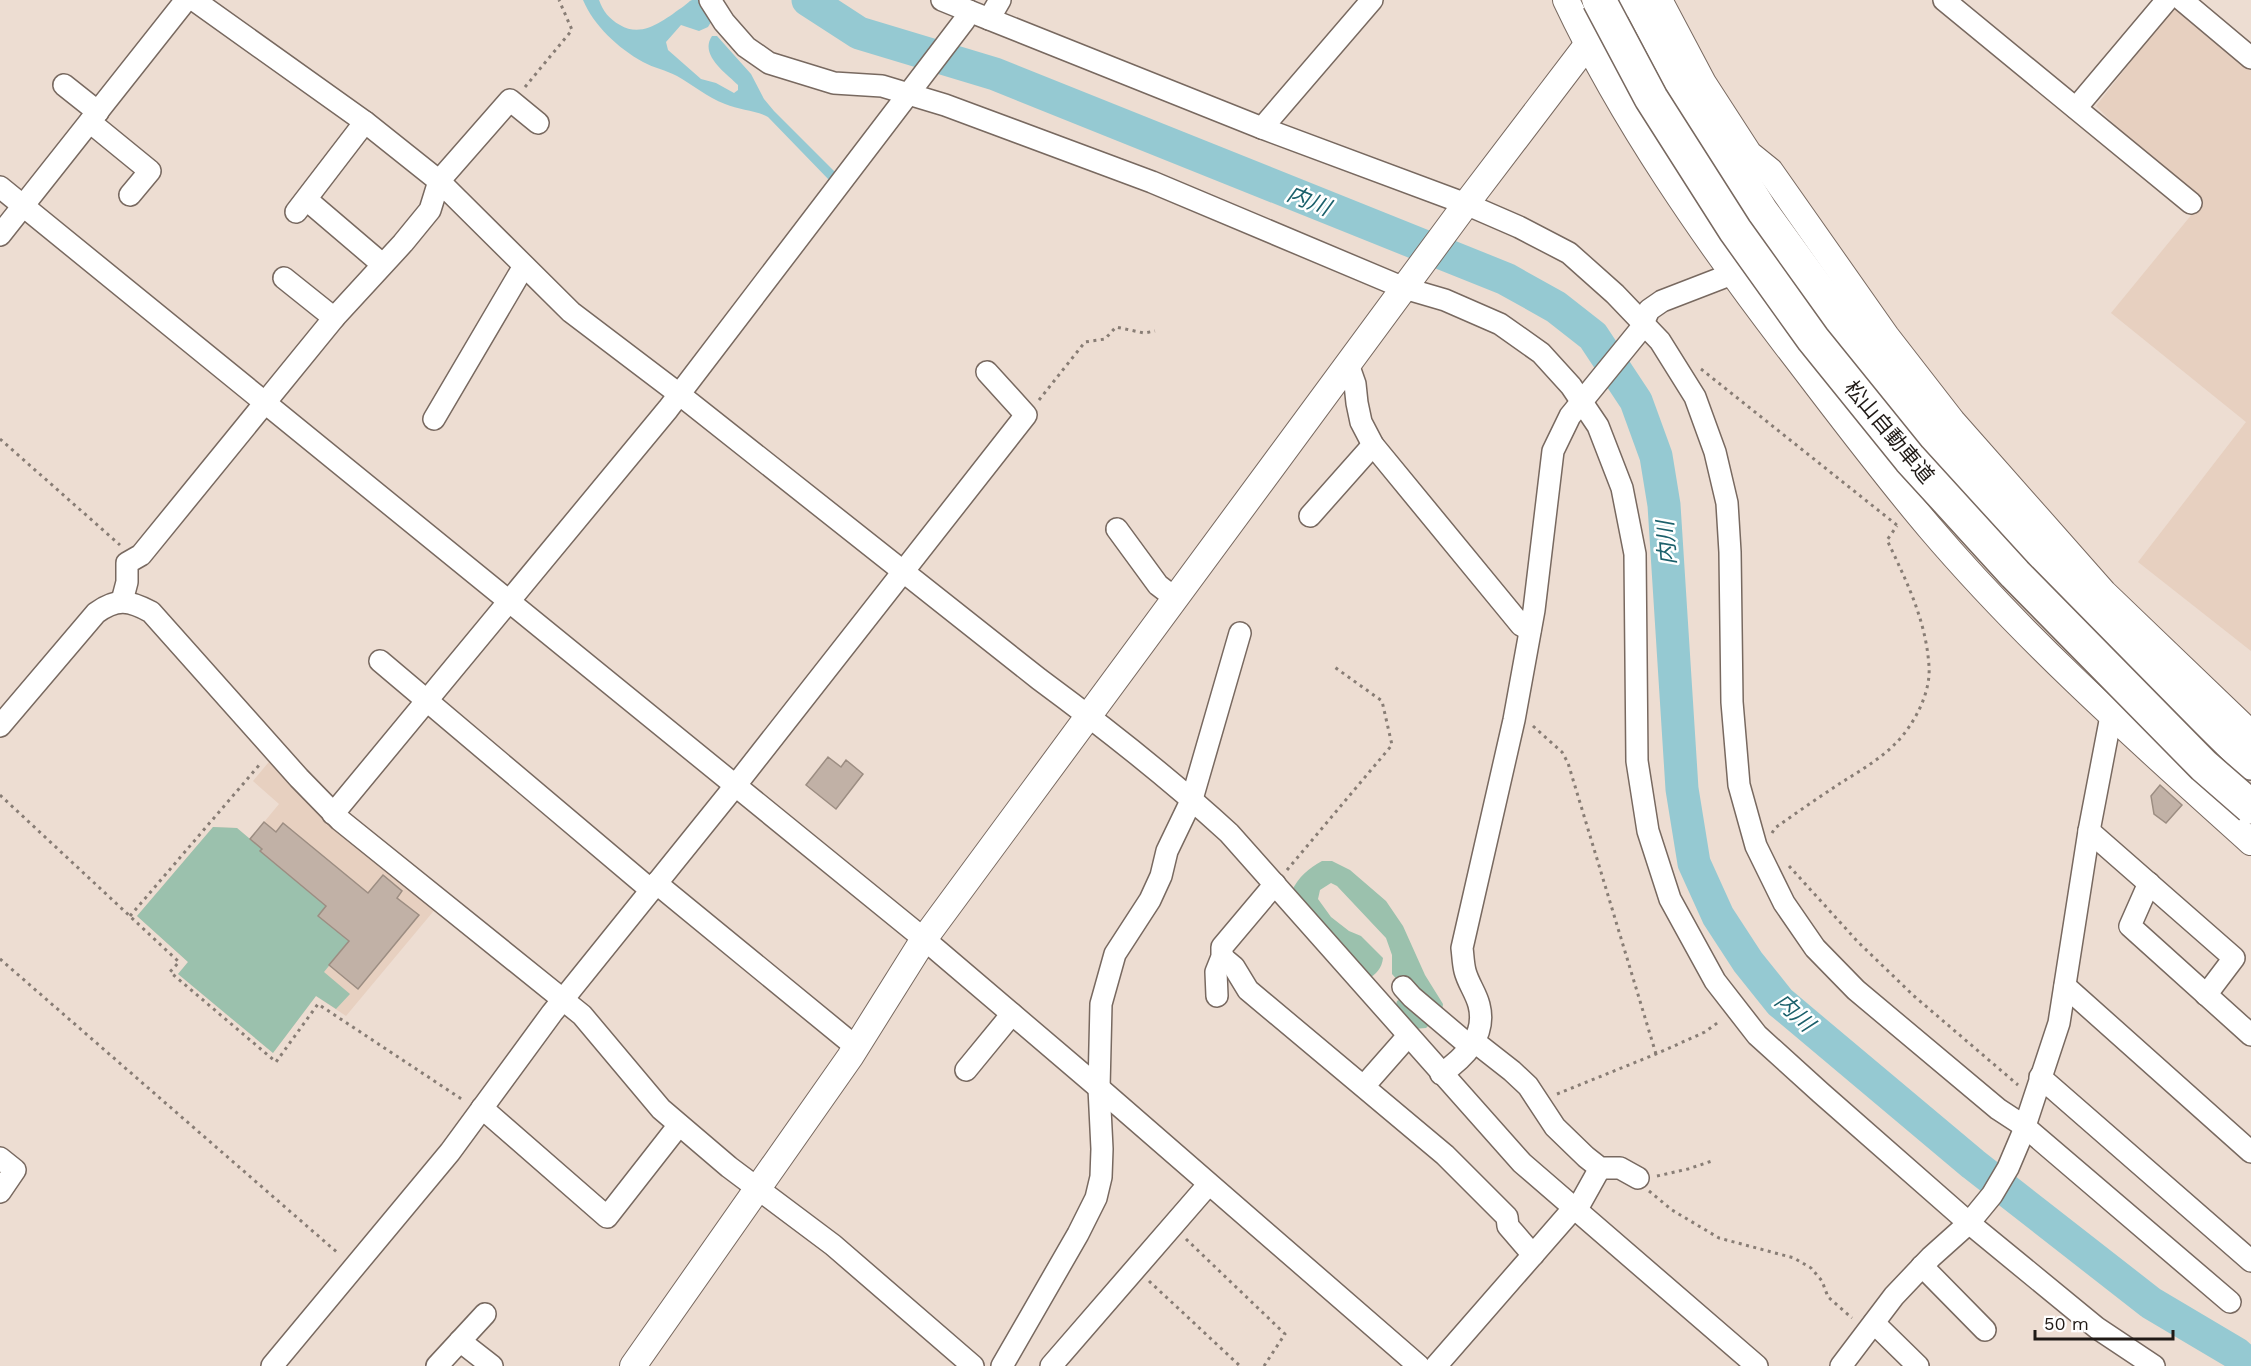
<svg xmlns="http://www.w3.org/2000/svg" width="2251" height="1366" font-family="'Work Sans','Noto Sans JP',sans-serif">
  <rect width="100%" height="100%" fill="#edddd2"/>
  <!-- built -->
  <g fill="#e7d0c0">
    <path d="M2176,4l75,63v584l-113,-89 108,-140 -135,-109 86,-105 -101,-102z"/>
    <path d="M273,757l164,150 -91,109 -30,-20 -43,57 -95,-79 10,-12 -51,-46 76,-89 24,1 13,11 29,-35 -26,-23z"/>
  </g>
  <!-- green -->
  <g fill="#9bc1ad">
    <path d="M213,827l24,1 25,21 -2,2 66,55 -8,10 31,25 -25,31 26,22 -14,15 -20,-13 -43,57 -95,-79 10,-12 -51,-46z"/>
    <path d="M1322,861h10l18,9 36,31 17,25 22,49 18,29 -1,8 -16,16 -13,1 -18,-21 2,-7 5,-3 -2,-15 -8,-9v-19l-6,-17 -49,-52 -6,-3 -11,7 -2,9 13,18 18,14 12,5 22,22c-1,10 -7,17 -16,21l-75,-88c6,-14 17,-23 30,-30z"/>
  </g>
  <!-- water -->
  <path fill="#95c9d2" d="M583,0h16c4,11 10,19 21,25 23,14 45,-6 64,-19 3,-2 5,-5 8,-6 3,0 6,0 9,0l10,22 -3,5 -9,4 -18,-6 -15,17 2,8 33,29 15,4 18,10 4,-3v-5c-12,-12 -39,-30 -26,-49h5l34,38 13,25 10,12 63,63 -6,8 -63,-65c-13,-7 -29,-7 -43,-13 -18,-7 -32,-19 -48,-28 -11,-6 -23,-8 -34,-14 -25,-14 -49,-36 -60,-62z"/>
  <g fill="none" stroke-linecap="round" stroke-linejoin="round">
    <!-- river -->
    <path stroke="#95c9d2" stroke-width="33" d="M808,0l51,33 136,41 511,205 50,28 37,29 43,65 20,55 8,49 18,284 12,74 24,53 30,46 32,40 193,162 178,139 86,51 13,12"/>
  </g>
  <!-- building -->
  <g fill="#c1b1a6" stroke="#9c8d82" stroke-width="1.5">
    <path d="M828,757l13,10 5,-7 17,14 -27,35 -30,-24z"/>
    <path d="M2160,785l22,20 -16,18 -12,-9 -3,-18z"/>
    <path d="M264,822l12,10 7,-9 85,70 15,-18 19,16 -5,7 22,17 -61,74 -29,-24 20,-24 -31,-25 8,-10 -66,-55 2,-2 -12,-10z"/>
  </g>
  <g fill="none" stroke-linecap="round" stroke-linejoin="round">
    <defs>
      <g id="minor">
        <path d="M194,0l171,122 74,59 132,131 108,82 360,285c65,48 130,99 190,154l293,330 235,203"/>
        <path d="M710,0l14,22 22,25 23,16 65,20 48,3 63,19 207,77 252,106 41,12 55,24 41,29 30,33 27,40 24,62 13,66 2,207 11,70 22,68 45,82 42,54 64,58 148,130 128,105 57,38"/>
        <path d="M942,0l27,11"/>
        <path d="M1944,0l247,203"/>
        <path d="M2182,0l69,58"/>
        <path d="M989,19l11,-19"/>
        <path d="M64,85l34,27"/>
        <path d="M2076,108l91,-108"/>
        <path d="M90,122l60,49 -20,24"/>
        <path d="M1262,128l204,76 53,23 50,26 46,41 45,47 35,56 20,55 12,51 3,49 2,150 7,83 17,61 28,57 31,45 41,42 142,119 26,17 206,176"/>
        <path d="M0,187l924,752 175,149 320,278"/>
        <path d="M307,200l75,64"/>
        <path d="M296,212l69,-90"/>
        <path d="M0,235l186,-235"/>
        <path d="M284,278l50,40"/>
        <path d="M1348,364l7,20 2,19 4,19 12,23 148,180 9,5"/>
        <path d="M434,419l90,-153"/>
        <path d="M1310,516l63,-71"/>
        <path d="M1117,529l41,56 17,13"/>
        <path d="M122,601l5,-19v-19l14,-8 193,-237 69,-75 27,-33 9,-29 71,-81 28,23"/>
        <path d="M380,661l271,229"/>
        <path d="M0,726l96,-113c21,-15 33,-13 55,-1l148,166 41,42 242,195 79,94 68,58 104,78 140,121"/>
        <path d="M333,814l335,-405 296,-388 5,-10 293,117 110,-128"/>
        <path d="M2089,831l145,127 -28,37"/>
        <path d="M656,883l200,164"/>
        <path d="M2149,883l-19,43 121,109"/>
        <path d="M1222,957l12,10 14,23 197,165 62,62 1,9 25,29"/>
        <path d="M2065,986l186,166"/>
        <path d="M1403,987l9,10 59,50"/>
        <path d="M1217,996l-1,-24 6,-15v-10l53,-63"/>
        <path d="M1475,1042l37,29 16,15 27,41 31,30 14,11h20l18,10"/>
        <path d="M966,1070l46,-56"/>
        <path d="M1441,1074c23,-16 46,-38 38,-69 -3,-12 -11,-22 -14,-34 -2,-8 -2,-16 -3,-23l52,-228 20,-110 19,-159 17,-35 70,-86 9,-20 13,-9 70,-27"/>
        <path d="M2040,1077l211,184"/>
        <path d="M1364,1086l44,-50"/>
        <path d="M482,1108l125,109 72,-92"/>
        <path d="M0,1158l15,12 -15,22"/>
        <path d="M1576,1211l24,-43"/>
        <path d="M1922,1266l63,64"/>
        <path d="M1874,1323l44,43"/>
        <path d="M460,1341l32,25"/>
        <path d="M272,1366l178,-214 102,-139 183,-227 291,-371 -39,-43"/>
        <path d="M437,1366l48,-52"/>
        <path d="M1002,1366l76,-132 18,-36 5,-21 1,-28 -3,-61 2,-84 14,-50 35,-54 11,-24 6,-25 25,-52 48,-166"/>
        <path d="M1051,1366l157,-181"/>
        <path d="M1436,1366l137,-157"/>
        <path d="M1841,1366l53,-70 37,-39 38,-34 23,-28 16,-27 14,-33 37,-112 30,-192 22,-115"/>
      </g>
      <g id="tertiary">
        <path d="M1566,0c57,121 140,240 221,346 47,61 93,123 143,182 97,114 210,214 321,314"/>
        <path d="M1659,0l44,83 46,71 21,17 116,165 66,85 152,172 147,141"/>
        <path d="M633,1366l217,-309 74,-118 542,-735 121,-159 38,-45"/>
      </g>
      <path id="motorway" d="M1638,0l42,80 81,131 80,110 93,114 103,115 97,99 117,114"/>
    </defs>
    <!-- minor casing -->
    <use href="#minor" stroke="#786960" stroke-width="24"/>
    <!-- tertiary casing -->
    <use href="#tertiary" stroke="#786960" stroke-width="28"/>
    <!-- motorway casing -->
    <use href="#motorway" stroke="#786960" stroke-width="36"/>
    <!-- path -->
    <g stroke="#887d75" stroke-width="3" stroke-dasharray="3 4.5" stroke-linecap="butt">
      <path d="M525,87l47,-57 -13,-30"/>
      <path d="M1701,369l197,157"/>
      <path d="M1039,400l46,-58 20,-3 11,-12 28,6 11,-2"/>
      <path d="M0,439l120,106"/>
      <path d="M1533,726l29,26 6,11 88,291"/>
      <path d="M0,795l179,167 -9,10 106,90 42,-58 145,96"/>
      <path d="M1772,833l3,-5c21,-15 43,-30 64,-44 19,-12 40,-24 56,-40 19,-19 36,-51 34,-78 -3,-46 -23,-86 -42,-126l10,-14"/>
      <path d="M1789,866l69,76 56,54 104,89"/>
      <path d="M1287,870l105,-125 -10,-44 -49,-35"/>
      <path d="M130,916l131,-153"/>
      <path d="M0,959l339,295"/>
      <path d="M1557,1094l99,-40 49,-22 15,-11"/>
      <path d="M1657,1176l31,-7 24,-8"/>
      <path d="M1649,1191l23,19 47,28 75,20 17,10 11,13 6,16 24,21"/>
      <path d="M1186,1239l99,95 -21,32"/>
      <path d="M1149,1281l91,85"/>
    </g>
    <!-- minor -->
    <use href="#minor" stroke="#fff" stroke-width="21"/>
    <!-- tertiary -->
    <use href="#tertiary" stroke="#fff" stroke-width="26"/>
    <!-- motorway -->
    <use href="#motorway" stroke="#fff" stroke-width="33"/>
    <defs>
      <path id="motorway-bridge" d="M1599,0l52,98 84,132 78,109 97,120 105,115 189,192 47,41"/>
    </defs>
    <!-- motorway-bridge casing -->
    <use href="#motorway-bridge" stroke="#786960" stroke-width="36" stroke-linecap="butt"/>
    <!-- motorway-bridge -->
    <use href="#motorway-bridge" stroke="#fff" stroke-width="33"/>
  </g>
  <g text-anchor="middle" stroke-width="5" stroke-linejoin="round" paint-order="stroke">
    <!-- street labels -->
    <g font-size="21" fill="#201a16" stroke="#fff">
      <text transform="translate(1889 432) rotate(50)" y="7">松山自動車道</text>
    </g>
    <!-- water labels -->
    <g font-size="22" font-style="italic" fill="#1b606b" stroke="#fff">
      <text transform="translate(1309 200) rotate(22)" y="8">内川</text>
      <text transform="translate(1666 543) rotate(-94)" y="8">内川</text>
      <text transform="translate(1795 1012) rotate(43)" y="8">内川</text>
    </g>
  </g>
  <!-- scale -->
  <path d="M2035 1330v9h138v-9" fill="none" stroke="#201a16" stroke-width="3"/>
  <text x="2044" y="1330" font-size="18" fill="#201a16" stroke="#ffffff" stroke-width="4.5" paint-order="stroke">50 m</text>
</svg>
